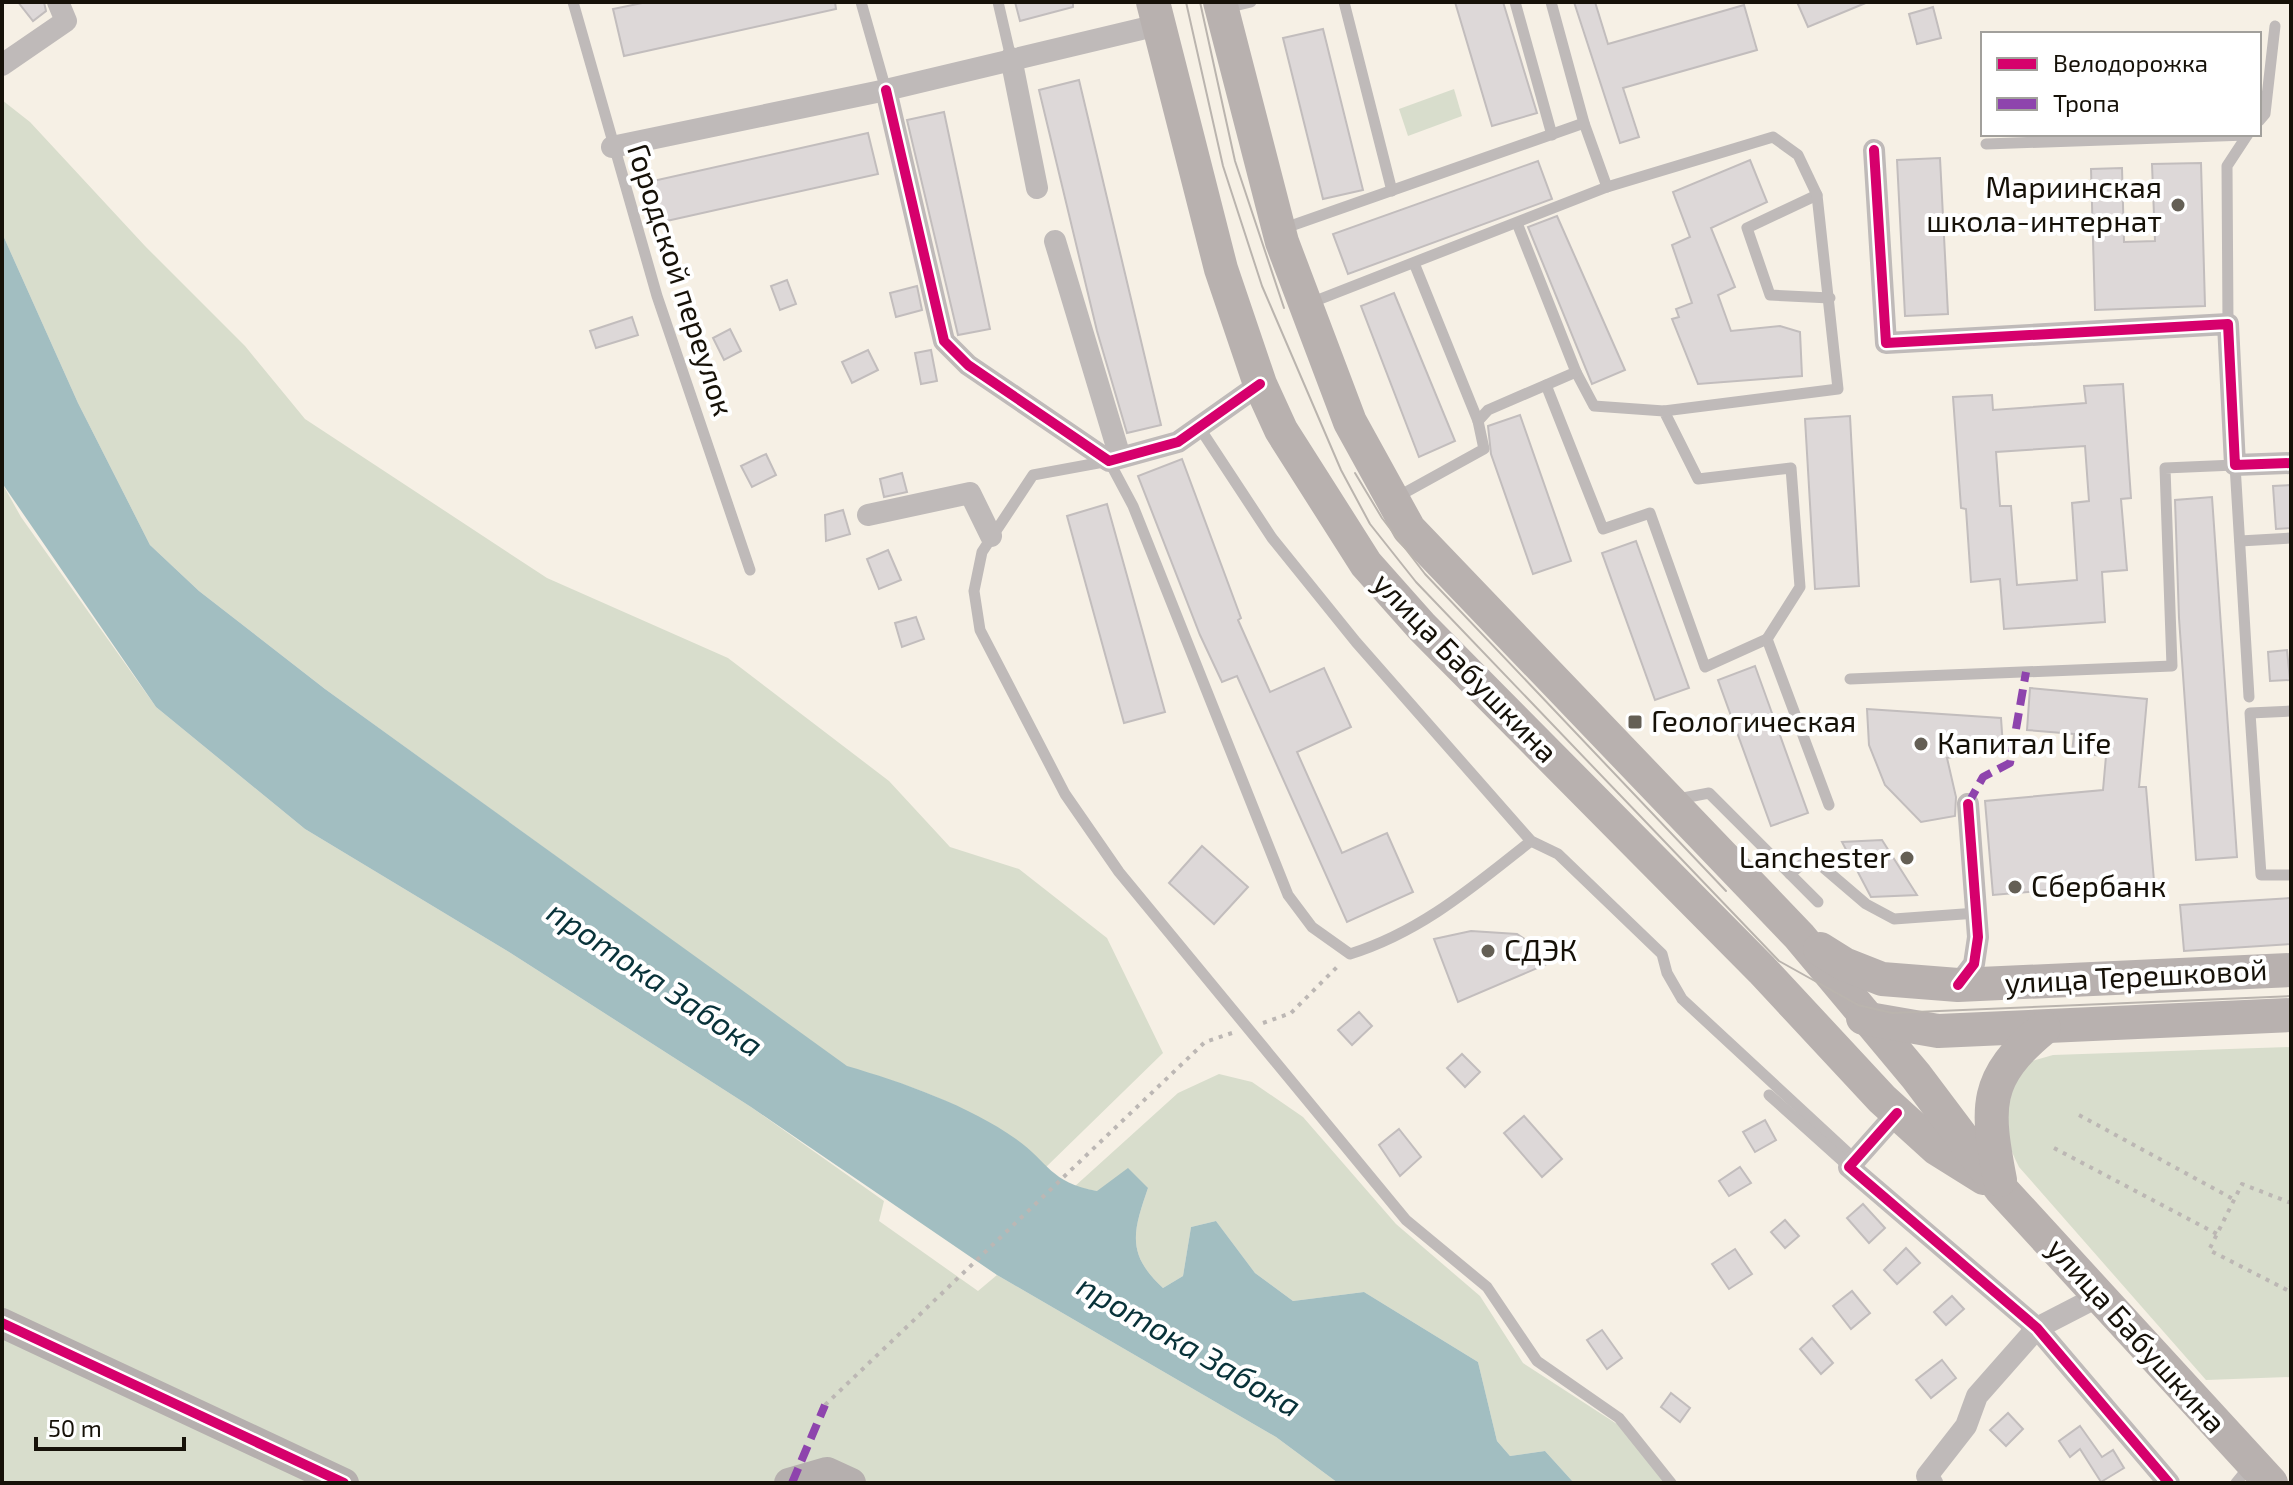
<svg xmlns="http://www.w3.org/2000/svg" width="2293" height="1485" font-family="'Exo 2',sans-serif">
  <rect width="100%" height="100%" fill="#f6f0e5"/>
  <!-- green -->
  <g fill="#d8ddcc">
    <path d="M1454,89l8,27 -54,20 -9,-27z"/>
    <path d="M2,100l28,22 115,124 100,100 60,73 242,159 181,80 161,123 61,66 69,22 88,69 56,115 -118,115c-52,-54 -126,-81 -198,-101l-522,-378 -126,-98 -49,-46 -72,-142 -76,-170z"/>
    <path d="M2,483l19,34 135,190 149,122 204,123 242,155 133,94 -5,20 99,70 19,-16 279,162 62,46h-1336z"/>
    <path d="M2291,1047v330l-85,3 -187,-213c-24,-49 -16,-56 6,-104l28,-8z"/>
    <path d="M1219,1074l33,8 51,35 93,107 84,72 43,67 97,63 46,57h-92l-29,-32 -35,5 -13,-15 -19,-79 -114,-70 -71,9 -38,-28 -39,-52 -25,6 -8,49 -20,12c-37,-34 -30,-56 -15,-100l-51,3 -23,-4 104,-94z"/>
  </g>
  <!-- water -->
  <path fill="#a2bec1" d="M2,233l76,170 72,142 49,46 126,98 522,377c55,16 123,40 169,73 34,24 33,43 81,52l31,-23 20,20c-15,44 -22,66 15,100l20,-12 8,-49 25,-6 39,52 38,28 71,-9 114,70 19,79 13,15 35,-5 29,32h-236l-62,-46 -279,-162 -246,-168 -242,-155 -204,-123 -149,-122 -154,-224z"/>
  <!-- building -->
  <g fill="#ddd8d8" stroke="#c2bdbd" stroke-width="2" fill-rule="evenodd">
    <path d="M18,2h26l2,9 -13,10z"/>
    <path d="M647,2h188l1,7 -212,47 -11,-47z"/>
    <path d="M1015,2h58v5l-53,14z"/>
    <path d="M1455,2h48l34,111 -45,13z"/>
    <path d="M1574,2h21l13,42 136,-39 13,45 -134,38 16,49 -19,6z"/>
    <path d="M1797,2h71l-60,25z"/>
    <path d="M1933,7l8,31 -24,6 -8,-30z"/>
    <path d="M1323,29l40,161 -40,9 -40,-161z"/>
    <path d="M1079,80l82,345 -34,8 -30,-102 -58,-241z"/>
    <path d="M944,112l46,217 -32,6 -51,-215z"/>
    <path d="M868,133l10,41 -216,48 -9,-41z"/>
    <path d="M1940,158l8,156 -43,2 -8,-156z"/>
    <path d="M1750,160l17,42 -56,26 24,59 -17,8 13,36 49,-5 20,6 2,44 -104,8 -26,-65 7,-2 -3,-8 16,-6 -20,-58 18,-8 -17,-45z"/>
    <path d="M1538,161l14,38 -204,75 -15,-40z"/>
    <path d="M2201,163l4,143 -110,4 -4,-141 31,-1 2,74 31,-1 -3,-77z"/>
    <path d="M1557,216l68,154 -33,14 -64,-157z"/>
    <path d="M787,280l9,24 -16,6 -9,-24z"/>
    <path d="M917,286l5,24 -26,7 -6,-24z"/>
    <path d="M1394,293l61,148 -36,16 -58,-151z"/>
    <path d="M632,317l6,18 -42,13 -6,-17z"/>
    <path d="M730,329l11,22 -17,9 -11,-22z"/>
    <path d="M868,350l10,20 -26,13 -10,-21z"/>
    <path d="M931,350l6,31 -16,3 -6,-31z"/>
    <path d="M2123,384l8,114 -10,1 6,71 -25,2 3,50 -101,7 -4,-50 -29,3 -5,-73 -5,-1 -8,-111 39,-2 1,15 93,-7 -2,-17zM2085,446l4,55 -17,2 5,77 -60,5 -6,-79h-11l-4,-54z"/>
    <path d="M1520,415l51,146 -38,13 -42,-120 -3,-28z"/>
    <path d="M1850,416l9,170 -44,3 -10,-170z"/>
    <path d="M766,454l10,21 -24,12 -11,-21z"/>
    <path d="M1182,459l59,159 -3,2 32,72 54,-24 27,59 -54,25 45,101 45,-20 26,59 -66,30 -110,-246 -15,6 -22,-47 -62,-159z"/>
    <path d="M902,473l5,19 -23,5 -4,-18z"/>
    <path d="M2291,485v43l-15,1 -3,-43z"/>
    <path d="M2212,497l25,360 -41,3 -17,-242 -4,-118z"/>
    <path d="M1107,504l58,208 -41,11 -57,-207z"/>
    <path d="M843,510l7,24 -24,7 -1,-26z"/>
    <path d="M1636,541l53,147 -34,12 -53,-147z"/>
    <path d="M888,550l13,30 -22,9 -12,-30z"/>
    <path d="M916,617l8,22 -22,8 -7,-24z"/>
    <path d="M2287,650l3,30 -20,1 -2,-29z"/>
    <path d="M1755,666l53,147 -37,13 -53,-146z"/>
    <path d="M2030,688l117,11 -8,88h7l8,94 -161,14 -8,-94 118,-11 3,-34 -34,-3 2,-19 -47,-4z"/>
    <path d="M1867,709l134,9 2,29 -56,11 9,39 -1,19 -34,6 -36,-37 -16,-40z"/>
    <path d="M1882,840l35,55 -46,2 -29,-55z"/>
    <path d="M1202,846l46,41 -34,37 -45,-41z"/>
    <path d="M2291,898v46l-107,7 -4,-46z"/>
    <path d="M1471,931l46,3 39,26 -98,42 -24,-63z"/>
    <path d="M1359,1012l13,14 -20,19 -14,-15z"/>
    <path d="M1462,1054l18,18 -15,15 -18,-19z"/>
    <path d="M1524,1116l38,43 -20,18 -38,-44z"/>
    <path d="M1765,1120l11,20 -21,12 -12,-20z"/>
    <path d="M1399,1129l22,28 -21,19 -21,-31z"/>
    <path d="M1740,1167l11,16 -22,13 -10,-15z"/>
    <path d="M1863,1204l22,24 -16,15 -22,-25z"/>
    <path d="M1785,1220l14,16 -14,12 -14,-16z"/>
    <path d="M1906,1248l14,15 -23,21 -13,-14z"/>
    <path d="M1735,1249l17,25 -23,15 -17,-25z"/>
    <path d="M1852,1291l18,22 -19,16 -18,-23z"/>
    <path d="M1952,1296l12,13 -18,16 -12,-13z"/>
    <path d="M1602,1330l20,28 -15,11 -20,-29z"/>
    <path d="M1812,1338l21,25 -12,11 -21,-25z"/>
    <path d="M1942,1360l14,18 -25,20 -15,-18z"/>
    <path d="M1671,1393l19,15 -10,14 -19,-15z"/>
    <path d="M2008,1413l15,16 -17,17 -16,-16z"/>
    <path d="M2080,1426l22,31 11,-7 11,18 -23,14 -21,-33 -10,8 -11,-16z"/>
  </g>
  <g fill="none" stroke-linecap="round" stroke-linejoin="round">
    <!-- path -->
    <g stroke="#bcb7b4" stroke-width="4" stroke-dasharray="4 6" stroke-linecap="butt">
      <path d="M1263,1023l28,-10 49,-49"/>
      <path d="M2079,1115l154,84"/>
      <path d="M2054,1148l163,86"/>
      <path d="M2291,1203l-49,-19 -33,66 80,41 2,-5"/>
      <path d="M825,1405l380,-363 27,-9"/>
    </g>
    <!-- lane -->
    <g stroke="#bfbab9" stroke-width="11">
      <path d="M573,2l84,294 93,274"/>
      <path d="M861,2l25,88"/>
      <path d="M998,2l13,56"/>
      <path d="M1344,2l48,189"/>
      <path d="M1515,2l37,133"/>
      <path d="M1551,2l33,121 23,64"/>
      <path d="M1226,8l25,-6"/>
      <path d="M2259,121l6,-7 10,-88"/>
      <path d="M1986,144l261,-9"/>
      <path d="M1817,195l-70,33 23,67 60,3"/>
      <path d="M1517,223l59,149 18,34 70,5 34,68 93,-11 9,119 -33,52"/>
      <path d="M1282,229l302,-106"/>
      <path d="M1414,263l64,158"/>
      <path d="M1310,303l297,-116 166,-50 25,18 19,40 21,194 -174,22"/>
      <path d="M2228,324l-1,-158 21,-32"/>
      <path d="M1546,385l57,144 47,-16 55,154 62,-28 62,166"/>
      <path d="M1199,427l73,111 84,104 175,199 27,13 104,100 5,19 15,26 176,163"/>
      <path d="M1397,497l87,-48 -6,-28 10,-11 88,-38"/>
      <path d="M2240,541l51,-3"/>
      <path d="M1850,679l322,-13 -7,-198 70,-3 14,232"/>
      <path d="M2291,711l-41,2 11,162h30"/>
      <path d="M1678,799l31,-6 109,109"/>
      <path d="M1531,841c-57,45 -110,91 -181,113l-38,-27 -24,-32 -155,-389 -24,-45 -76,14 -51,77 -8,39 6,39 85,164 54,78 287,348 81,67 50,74 82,57 52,65"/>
      <path d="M1790,874l21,-17 55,47 28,15 83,-6"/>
      <path d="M1849,1167l-80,-72 83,73"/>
      <path d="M2236,1483l13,-16"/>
    </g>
    <!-- street -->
    <g stroke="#bfbab9" stroke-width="22">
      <path d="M1011,58l26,130"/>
      <path d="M2,65l64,-44 -8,-19"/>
      <path d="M886,90l58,251 24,24 141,96 69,-19 82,-58"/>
      <path d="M612,147l274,-57 272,-65"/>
      <path d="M1874,150l12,193 342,-19 7,141 56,-2"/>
      <path d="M1055,241l65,216"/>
      <path d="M868,515l102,-22 21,43"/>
      <path d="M1958,985l16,-21 4,-27 -10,-133"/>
      <path d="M1897,1113l-48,54 188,161 132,155"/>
      <path d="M1932,1483l-5,-7 39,-50 11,-30 60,-68 64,-33"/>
    </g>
    <!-- secondary -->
    <g stroke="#b5afae" stroke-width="30">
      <path d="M2,1323l342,160"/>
      <path d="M789,1483l38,-11 24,11"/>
    </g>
    <!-- primary -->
    <g stroke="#b8b1af" stroke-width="34">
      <path d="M1153,2l68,267 39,115 21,46 85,134 56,63 340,343 120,129 54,49 48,30"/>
      <path d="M1220,2l62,240 68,180 59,107 390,407 117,140 85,113 270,294"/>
      <path d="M1820,949l24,15 38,15 76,6 333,-15"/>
      <path d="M1863,1018l75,13 353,-16"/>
      <path d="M2000,1180c-14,-73 -17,-102 44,-152"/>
    </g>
    <!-- tram -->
    <g stroke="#bab4ae" stroke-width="2">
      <path d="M1186,2l37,164 39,120 79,184 29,54 46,58 363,379 79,44 34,8 399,-17"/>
      <path d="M1200,2l35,159 49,147"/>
      <path d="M1355,473l27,45 43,56 301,317"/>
    </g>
    <!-- quiet -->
    <g stroke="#8e44ad" stroke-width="8" stroke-dasharray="16 8" stroke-linecap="butt">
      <path d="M1968,804l15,-27 27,-14 16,-91"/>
      <path d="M792,1483l33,-78"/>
    </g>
    <defs>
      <g id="cycleway">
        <path d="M886,90l58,251 24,24 141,96 69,-19 82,-58"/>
        <path d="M1874,150l12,193 342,-19 7,141 56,-2"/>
        <path d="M1958,985l16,-21 4,-27 -10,-133"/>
        <path d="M1897,1113l-48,54 188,161 132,155"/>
        <path d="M2,1323l342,160"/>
      </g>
    </defs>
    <!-- cycleway casing -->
    <use href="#cycleway" stroke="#fff" stroke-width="15"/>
    <!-- cycleway -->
    <use href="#cycleway" stroke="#d6006c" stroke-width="10"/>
  </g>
  <!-- markers -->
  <g fill="#645f55" stroke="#fff" stroke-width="3">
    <circle cx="2178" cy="205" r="8"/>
    <rect x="1627" y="714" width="16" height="16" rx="4"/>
    <circle cx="1921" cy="744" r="8"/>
    <circle cx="1907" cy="858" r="8"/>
    <circle cx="2015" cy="887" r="8"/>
    <circle cx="1488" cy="951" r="8"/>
  </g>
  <g text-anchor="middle" stroke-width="8" stroke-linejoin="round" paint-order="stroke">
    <!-- poi labels -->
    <g font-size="30" fill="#161108" stroke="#fff" text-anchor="start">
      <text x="2162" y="198" text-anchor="end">Мариинская<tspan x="2162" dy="34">школа-интернат</tspan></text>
      <text x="1651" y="732">Геологическая</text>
      <text x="1937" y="754">Капитал Life</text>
      <text x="1891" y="868" text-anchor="end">Lanchester</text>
      <text x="2031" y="897">Сбербанк</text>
      <text x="1504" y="961">СДЭК</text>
    </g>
    <!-- street labels -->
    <g font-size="30" fill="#161108" stroke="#fff">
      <text transform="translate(680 280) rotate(72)" y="10">Городской переулок</text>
      <text transform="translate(1465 668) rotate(46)" y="10">улица Бабушкина</text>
      <text transform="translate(2136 977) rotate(-3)" y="10">улица Терешковой</text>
      <text transform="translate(2136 1336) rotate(48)" y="10">улица Бабушкина</text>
    </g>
    <!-- water labels -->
    <g font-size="32" font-style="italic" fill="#083239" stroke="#fff">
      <text transform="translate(655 979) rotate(34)" y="11">протока Забока</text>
      <text transform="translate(1189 1346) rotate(30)" y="11">протока Забока</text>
    </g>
  </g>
  <!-- border -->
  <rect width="2293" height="1485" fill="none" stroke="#161108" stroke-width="8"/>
  <!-- legend -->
  <rect x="1981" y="32" width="280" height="104" fill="#ffffff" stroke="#a2a09c" stroke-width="2"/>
  <rect x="1997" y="58" width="40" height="12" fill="#d6006c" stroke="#a2a09c" stroke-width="2"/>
  <text x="2053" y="72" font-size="24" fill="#161108">Велодорожка</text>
  <rect x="1997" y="98" width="40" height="12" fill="#8e44ad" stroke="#a2a09c" stroke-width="2"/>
  <text x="2053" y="112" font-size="24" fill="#161108">Тропа</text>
  <!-- scale -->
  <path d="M36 1437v12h148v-12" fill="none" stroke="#161108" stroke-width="4"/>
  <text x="48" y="1437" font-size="24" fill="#161108" stroke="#ffffff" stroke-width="6" paint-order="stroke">50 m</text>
</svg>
